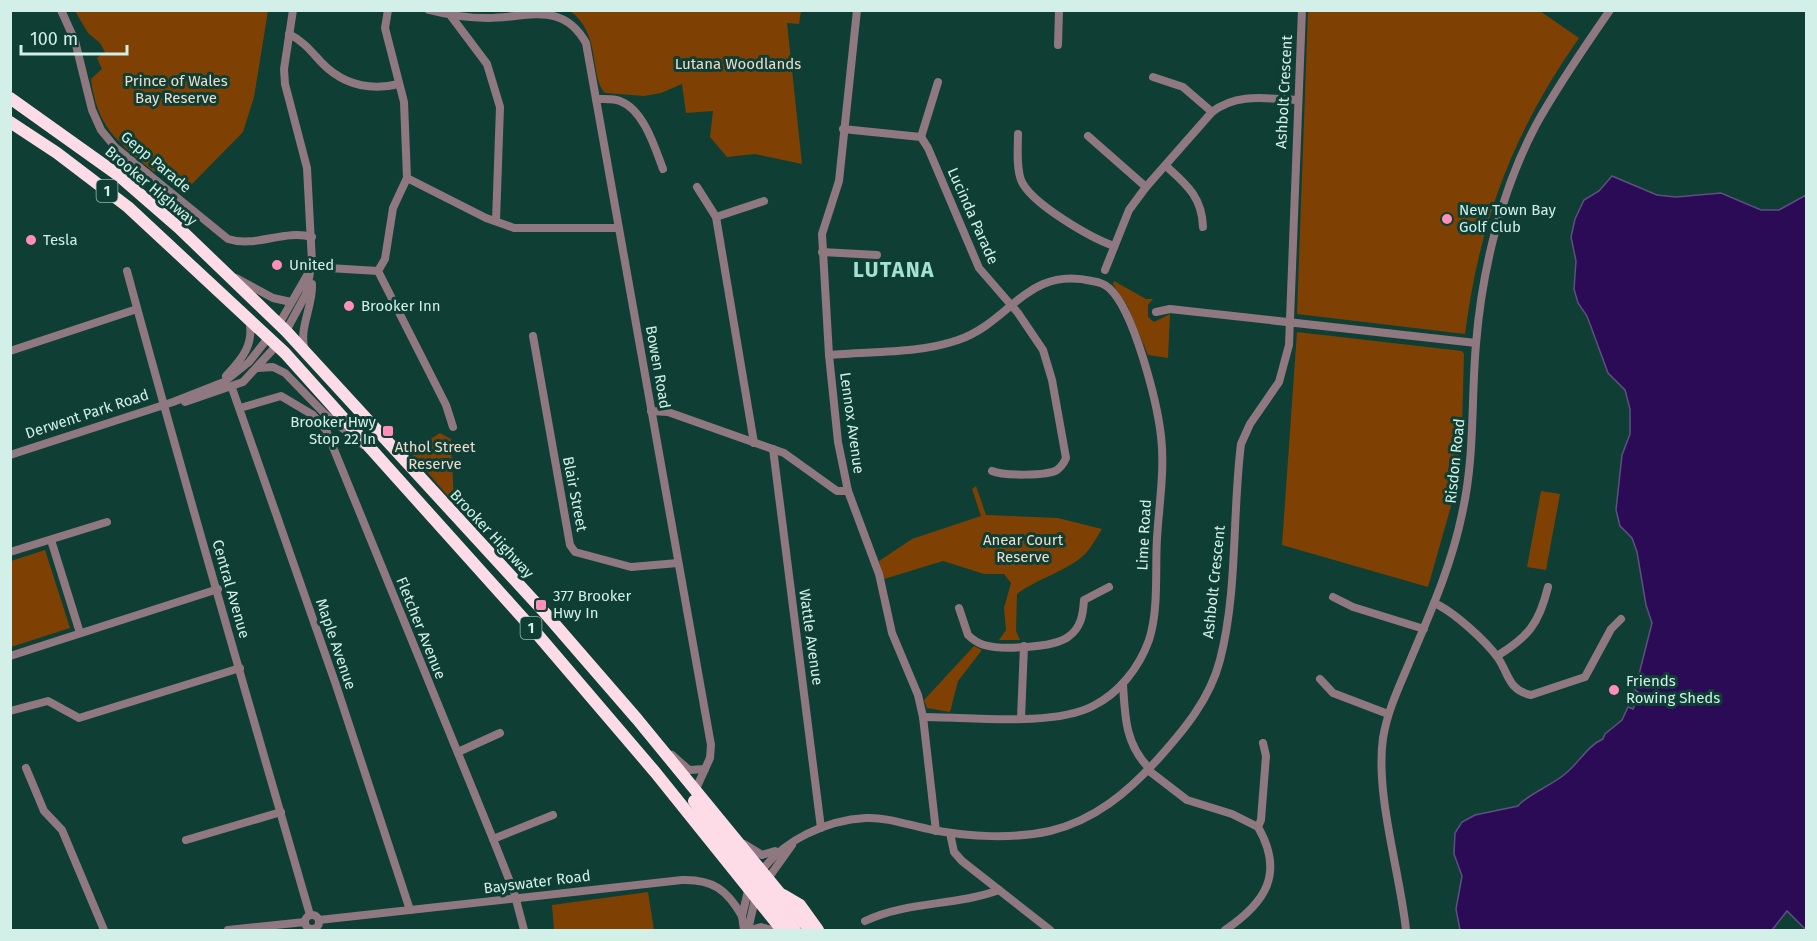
<svg xmlns="http://www.w3.org/2000/svg" width="1817" height="941" font-family="'Fira Sans',sans-serif">
  <rect width="100%" height="100%" fill="#0e3e34"/>
  <!-- green -->
  <g fill="#7f4103">
    <path d="M75,11h193l-14,86 -11,35 -51,52 -29,-18 -9,6c-36,-30 -57,-44 -63,-93l11,-10 -5,-11 8,-6 -5,-9 -12,-10z"/>
    <path d="M570,11h231l-2,13 -12,-1 15,141 -47,-10 -28,3 -17,-20 3,-26 -27,2 -4,-29 -21,9 -17,3 -39,-3c-16,-16 -3,-59 -35,-82z"/>
    <path d="M1308,11h232l39,27c-66,95 -99,181 -114,296l-168,-20z"/>
    <path d="M1114,281l32,18h7l-5,6v12l6,5 16,-8 -2,44 -20,-3 -20,-48 -15,-23z"/>
    <path d="M1297,332l165,19 2,3 -2,72 -9,73 -25,88 -146,-42z"/>
    <path d="M440,433l11,6 3,64 -44,-51z"/>
    <path d="M976,486l10,29 72,3 44,11c-5,8 -10,17 -16,24 -16,17 -48,25 -69,41l-1,37 4,9h-21l7,-10 -2,-22 7,-25 -7,-9h-20l-41,-13 -59,18 -5,-18 33,-22 69,-23 -9,-27z"/>
    <path d="M1541,491l19,3 -14,76 -19,-3z"/>
    <path d="M45,550l25,78 -59,19v-86z"/>
    <path d="M974,646l8,4 -24,31 -8,31 -23,-4 -3,-8z"/>
    <path d="M648,892l6,38h-100l-2,-25z"/>
  </g>
  <!-- water -->
  <path fill="#2b0b55" stroke="#5d5081" stroke-width="1.5" d="M1612,176l45,19 19,2 45,-4 40,17h18l27,-15v735l-19,-19 -15,19h-312l-4,-21 6,-33 -8,-22 1,-21 7,-11 13,-7 43,-9c7,-10 36,-22 47,-32 13,-10 23,-29 38,-35l2,-5 17,-14 6,-13 5,2 7,-16 -5,-3 17,-67 -6,-18 -9,-53 -5,-14 -12,-12 -4,-16 6,-55 8,-21v-25l-5,-19 -17,-17 -21,-57 -9,-13 -4,-14 2,-28 -5,-24 4,-18 9,-19 15,-9z"/>
  <g fill="none" stroke-linecap="round" stroke-linejoin="round">
    <!-- minor -->
    <g stroke="#8f7880" stroke-width="8">
      <path d="M61,10l14,31 17,69 9,20 14,17 113,92c28,9 56,-10 84,-2"/>
      <path d="M388,10l-3,18 19,74 3,76"/>
      <path d="M429,10c19,5 39,8 59,8 39,0 74,-18 98,25l125,702 -1,13 -15,33"/>
      <path d="M857,10l-18,171 -17,53 7,121 9,87 10,49 31,83 13,59 26,62 5,22 13,114"/>
      <path d="M451,16l36,48 13,43 -4,114"/>
      <path d="M289,34c14,7 21,16 32,28 21,22 48,29 78,22"/>
      <path d="M1058,45l1,-35"/>
      <path d="M1153,77l30,10 29,25"/>
      <path d="M596,99c8,0 17,-1 24,2 24,9 35,47 43,68"/>
      <path d="M843,129l78,8 7,11 51,120 39,45 25,37 9,30 14,78c-2,5 -5,9 -9,12 -10,6 -54,6 -65,1"/>
      <path d="M1018,134c0,14 -2,32 3,46 9,23 70,58 93,66"/>
      <path d="M1088,136l58,51"/>
      <path d="M921,137l17,-55"/>
      <path d="M1166,166c21,19 36,31 37,61"/>
      <path d="M697,187l19,30 38,226"/>
      <path d="M716,217l48,-16"/>
      <path d="M822,252l55,3"/>
      <path d="M312,267l66,4 7,-12 8,-51 14,-30 79,40 28,10h103"/>
      <path d="M1105,270l24,-60 17,-23 66,-75c26,-20 56,-13 86,-12"/>
      <path d="M127,271c58,215 121,429 183,644"/>
      <path d="M378,271l68,134 7,22"/>
      <path d="M236,278l37,20 18,4"/>
      <path d="M1156,312l14,-3 306,34"/>
      <path d="M279,324l30,-52"/>
      <path d="M286,331l20,-37 6,-32 -5,-94 -22,-84 -1,-15 9,-59"/>
      <path d="M533,336l37,209 5,7 56,15 47,-4"/>
      <path d="M10,351l127,-42"/>
      <path d="M305,351c-7,-23 8,-43 7,-67"/>
      <path d="M829,355c41,-4 89,-1 129,-15 53,-18 68,-74 134,-59 6,1 13,3 17,7 25,22 48,114 52,148 4,33 -2,69 -4,102 -2,32 2,71 -8,102 -10,28 -30,53 -56,66 -40,21 -123,11 -170,11"/>
      <path d="M258,368l15,-1 12,6 39,40 39,32"/>
      <path d="M226,376c16,-17 29,-32 23,-57"/>
      <path d="M232,388l104,297 74,225"/>
      <path d="M185,402l58,-20 34,-37"/>
      <path d="M240,408l41,-12 32,19 13,15 167,409 21,53 10,38"/>
      <path d="M651,411l17,1 116,41 53,38h11"/>
      <path d="M773,449l48,379"/>
      <path d="M10,455l163,-53 51,-20 25,-20 19,-24"/>
      <path d="M51,540l29,93"/>
      <path d="M10,552l97,-30"/>
      <path d="M1333,597l20,10 71,22"/>
      <path d="M1434,603c19,8 52,38 64,55 11,16 10,32 33,37l54,-18 26,-48 10,-10"/>
      <path d="M959,608l9,27c5,5 10,8 16,10 17,5 69,3 84,-8 13,-9 15,-22 16,-37l25,-13"/>
      <path d="M10,656l208,-67"/>
      <path d="M1497,656c31,-19 42,-32 51,-69"/>
      <path d="M1320,679l13,14 55,21"/>
      <path d="M1123,684c2,32 2,60 26,84"/>
      <path d="M10,711l38,-10 31,17 161,-50"/>
      <path d="M1021,718l3,-72"/>
      <path d="M458,752l42,-19"/>
      <path d="M672,755l17,15 16,-1"/>
      <path d="M26,768l18,43 18,19 42,100"/>
      <path d="M1148,770l39,30 45,14 26,13"/>
      <path d="M950,833l4,19 8,9 88,69"/>
      <path d="M493,839l60,-24"/>
      <path d="M186,840l95,-28"/>
      <path d="M744,844l18,11 13,-4"/>
      <path d="M761,872c22,-32 66,-52 105,-54 22,-1 45,8 67,12 36,7 81,9 117,1 45,-11 78,-39 108,-72 26,-29 52,-60 62,-99 18,-70 12,-145 21,-216l9,-20 29,-42 10,-37 13,-335"/>
      <path d="M767,880l25,-35"/>
      <circle cx="312" cy="922" r="7"/>
      <path d="M319,920l363,-40c31,-1 45,10 60,36"/>
      <path d="M865,921c42,-20 91,-15 134,-31"/>
      <path d="M228,930l77,-8"/>
      <path d="M744,930l-2,-14 6,-25"/>
      <path d="M748,930l7,-31"/>
      <path d="M750,930l11,-3 11,3"/>
      <path d="M1225,930c40,-27 60,-56 33,-103l3,-7 5,-64 -3,-13"/>
      <path d="M1406,930c-6,-58 -31,-135 -23,-192 5,-30 18,-55 29,-82 20,-47 40,-93 50,-142 13,-57 9,-113 14,-170 6,-74 25,-153 60,-219 22,-40 48,-77 74,-115"/>
    </g>
    <!-- highway -->
    <g stroke="#fedce7" stroke-width="12">
      <path d="M10,98l108,77 61,53 107,103 260,283 91,105 173,211"/>
      <path d="M10,122l47,31 71,54 157,146 253,282 117,137 127,158"/>
      <path d="M694,801l15,22 86,107"/>
      <path d="M783,895l17,10 18,25"/>
    </g>
  </g>
  <!-- markers -->
  <g fill="#ff8eb9" stroke="#0e3e34" stroke-width="2">
    <circle cx="1447" cy="219" r="6"/>
    <circle cx="31" cy="240" r="6"/>
    <circle cx="277" cy="265" r="6"/>
    <circle cx="349" cy="306" r="6"/>
    <rect x="382" y="425" width="12" height="12" rx="3"/>
    <rect x="535" y="599" width="12" height="12" rx="3"/>
    <circle cx="1614" cy="690" r="6"/>
  </g>
  <g text-anchor="middle" stroke-width="6" stroke-linejoin="round" paint-order="stroke">
    <!-- shield labels -->
    <g fill="#0e3e34" stroke="#97bbb1" stroke-width="1.5">
      <rect x="96.5" y="180" width="21" height="22" rx="4.5"/>
      <rect x="520.5" y="617" width="21" height="22" rx="4.5"/>
    </g>
    <g font-size="14" font-weight="bold" fill="#d2f0e7">
      <text x="107" y="196">1</text>
      <text x="531" y="633">1</text>
    </g>
    <!-- park labels -->
    <g font-size="15" fill="#f0dbcd" stroke="#0e3e34">
      <text x="738" y="69">Lutana Woodlands</text>
      <text x="176" y="86">Prince of Wales<tspan x="176" dy="17">Bay Reserve</tspan></text>
      <text x="435" y="452">Athol Street<tspan x="435" dy="17">Reserve</tspan></text>
      <text x="1023" y="545">Anear Court<tspan x="1023" dy="17">Reserve</tspan></text>
    </g>
    <!-- street labels -->
    <g font-size="15" fill="#d2f0e7" stroke="#0e3e34">
      <text transform="translate(1284 92) rotate(-87)" y="5">Ashbolt Crescent</text>
      <text transform="translate(156 162) rotate(40)" y="5">Gepp Parade</text>
      <text transform="translate(151 186) rotate(40)" y="5">Brooker Highway</text>
      <text transform="translate(973 216) rotate(66)" y="5">Lucinda Parade</text>
      <text transform="translate(658 367) rotate(80)" y="5">Bowen Road</text>
      <text transform="translate(87 414) rotate(-18)" y="5">Derwent Park Road</text>
      <text transform="translate(852 423) rotate(82)" y="5">Lennox Avenue</text>
      <text transform="translate(1455 461) rotate(-84)" y="5">Risdon Road</text>
      <text transform="translate(575 494) rotate(79)" y="5">Blair Street</text>
      <text transform="translate(492 534) rotate(47)" y="5">Brooker Highway</text>
      <text transform="translate(1144 535) rotate(-87)" y="5">Lime Road</text>
      <text transform="translate(1214 582) rotate(-84)" y="5">Ashbolt Crescent</text>
      <text transform="translate(231 589) rotate(74)" y="5">Central Avenue</text>
      <text transform="translate(421 628) rotate(68)" y="5">Fletcher Avenue</text>
      <text transform="translate(811 637) rotate(82)" y="5">Wattle Avenue</text>
      <text transform="translate(336 644) rotate(71)" y="5">Maple Avenue</text>
      <text transform="translate(537 882) rotate(-7)" y="5">Bayswater Road</text>
    </g>
    <!-- poi labels -->
    <g font-size="15" fill="#d2f0e7" stroke="#0e3e34" text-anchor="start">
      <text x="1459" y="215">New Town Bay<tspan x="1459" dy="17">Golf Club</tspan></text>
      <text x="43" y="245">Tesla</text>
      <text x="289" y="270">United</text>
      <text x="361" y="311">Brooker Inn</text>
      <text x="376" y="427" text-anchor="end">Brooker Hwy<tspan x="376" dy="17">Stop 22 In</tspan></text>
      <text x="553" y="601">377 Brooker<tspan x="553" dy="17">Hwy In</tspan></text>
      <text x="1626" y="686">Friends<tspan x="1626" dy="17">Rowing Sheds</tspan></text>
    </g>
    <!-- district labels -->
    <g font-size="21" font-weight="bold" letter-spacing="1.5" fill="#a4e1d1" stroke="#0e3e34">
      <text x="894" y="277">LUTANA</text>
    </g>
  </g>
  <!-- border -->
  <rect width="1817" height="941" fill="none" stroke="#d2f0e7" stroke-width="24"/>
  <!-- scale -->
  <path d="M21 45v9h106v-9" fill="none" stroke="#d2f0e7" stroke-width="3"/>
  <text x="30" y="45" font-size="18" fill="#d2f0e7" stroke="#0e3e34" stroke-width="4.5" paint-order="stroke">100 m</text>
</svg>
